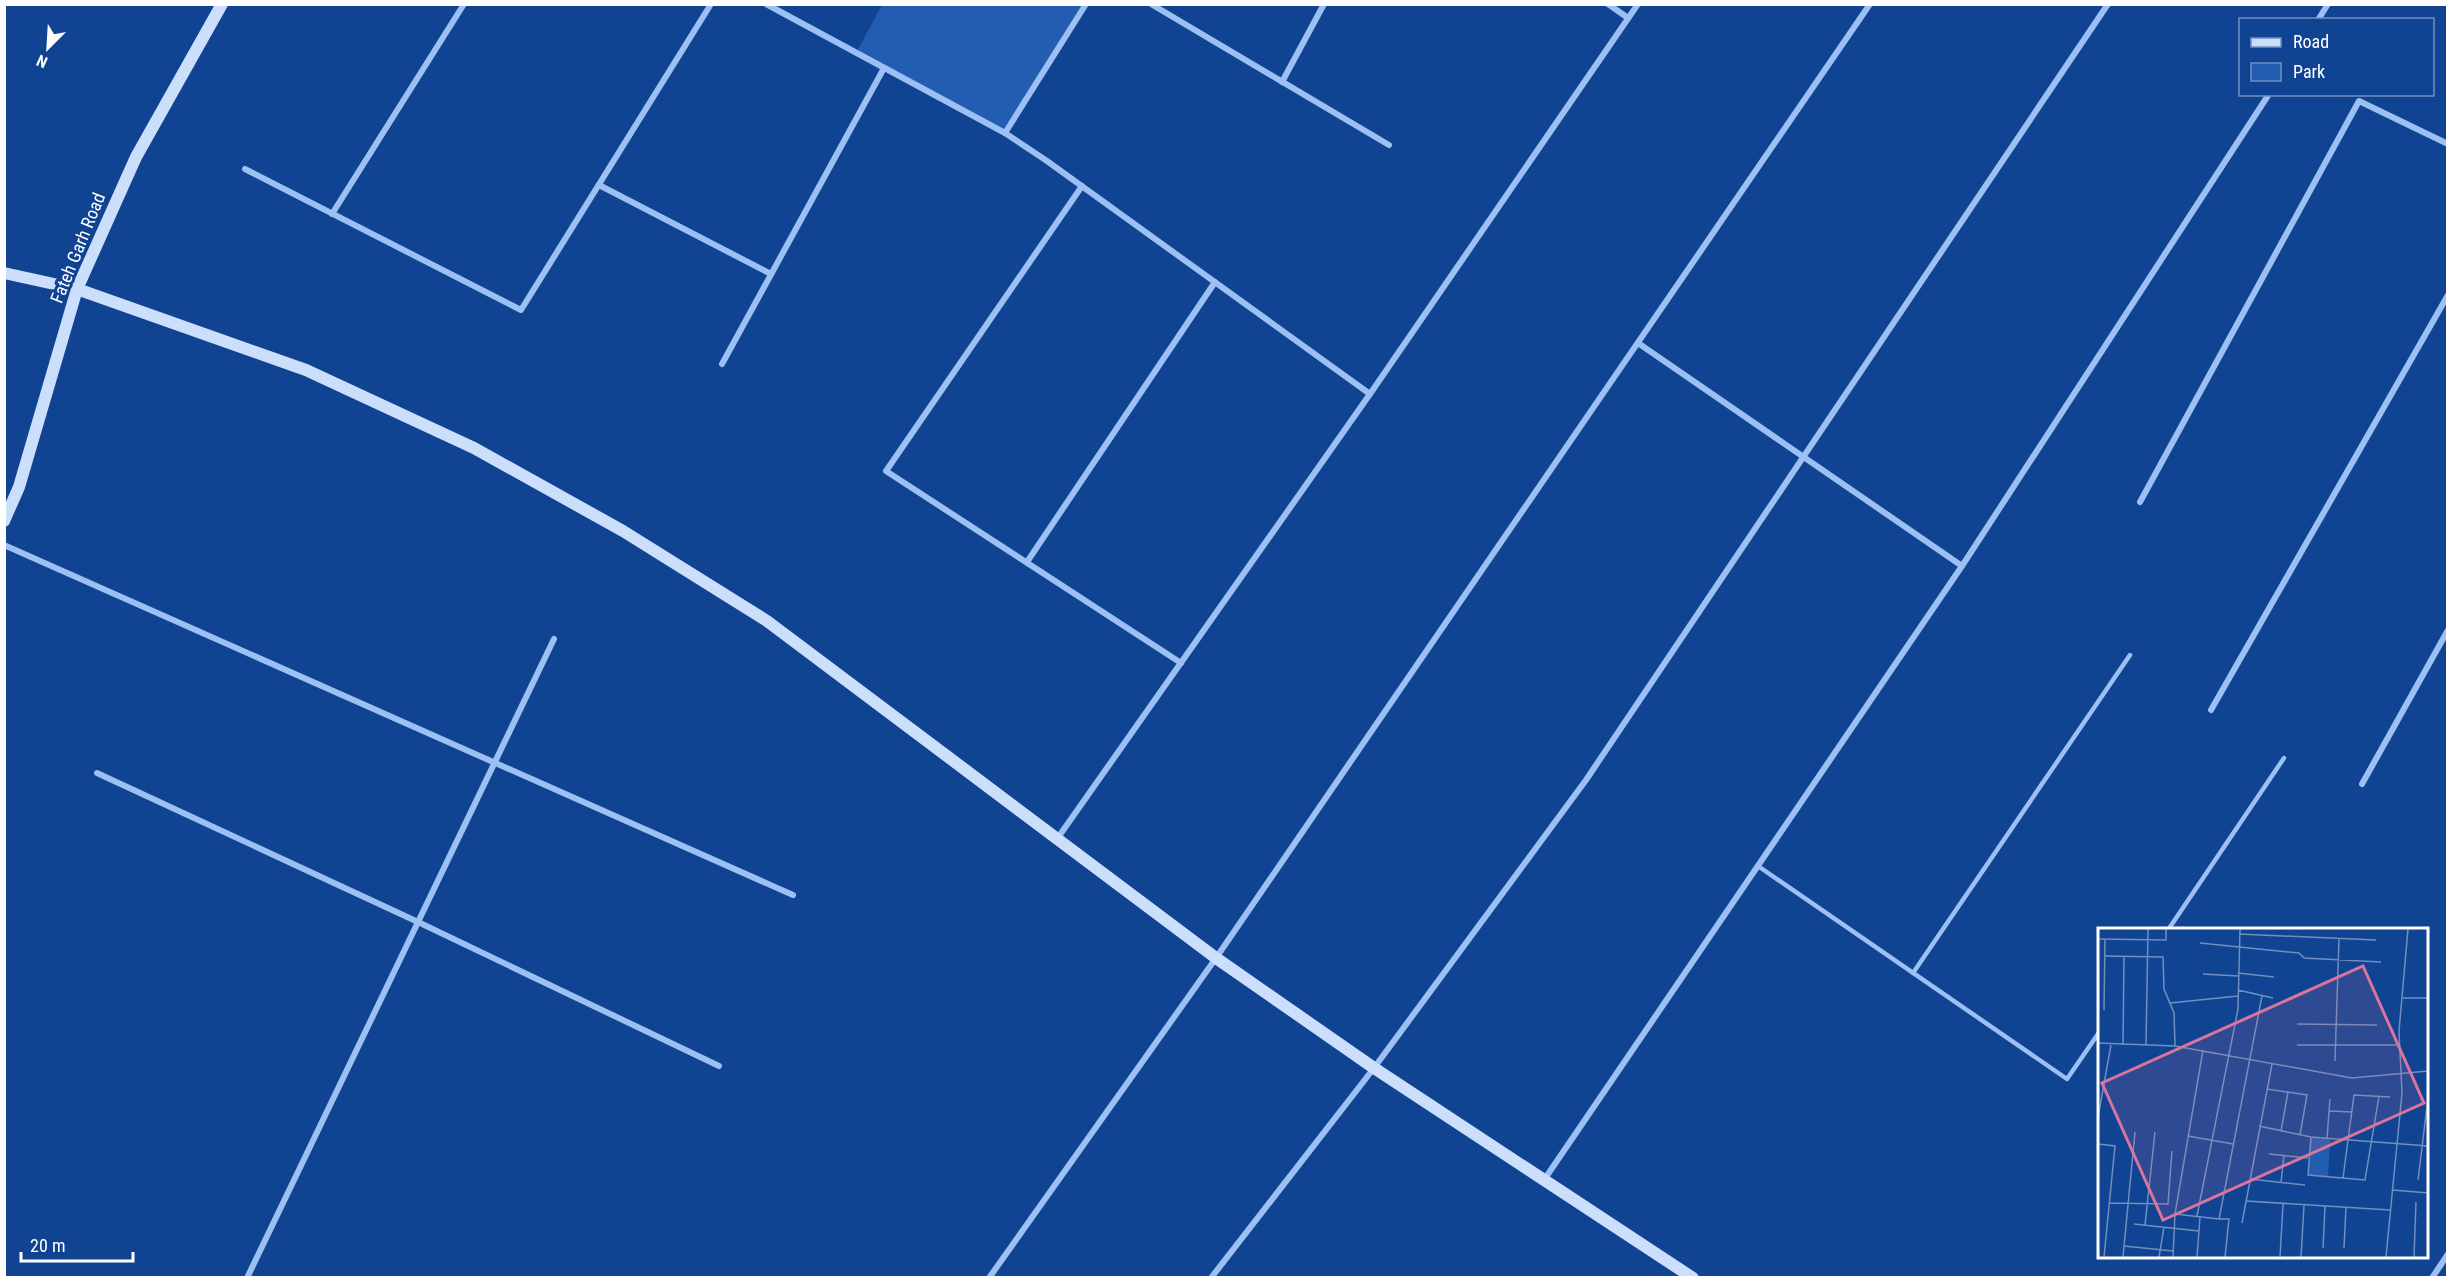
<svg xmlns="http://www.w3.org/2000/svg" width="2452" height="1282" font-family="'Roboto Condensed',sans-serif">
  <rect width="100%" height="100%" fill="#104492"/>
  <!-- green -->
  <path fill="#225db1" d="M882,5h202l-82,127 -146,-79z"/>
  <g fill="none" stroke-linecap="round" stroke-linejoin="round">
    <!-- lane -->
    <g stroke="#9cc0f3" stroke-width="4.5">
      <path d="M1758,866l309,213 33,-48"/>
      <path d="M2168,930l116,-172"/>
      <path d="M1913,973l217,-318"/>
    </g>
    <!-- street -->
    <g stroke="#9cc0f3" stroke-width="6">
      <path d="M766,4l239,129 42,28 323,233"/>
      <path d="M1151,4l238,141"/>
      <path d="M1608,4l20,14"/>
      <path d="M2318,20l10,-16"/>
      <path d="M1282,82l42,-78"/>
      <path d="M1005,133l81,-129"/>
      <path d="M245,169l276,141 190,-306"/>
      <path d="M599,185l172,89"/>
      <path d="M1082,186l-196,285 295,192"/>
      <path d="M332,214l132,-210"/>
      <path d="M1638,343l324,223"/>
      <path d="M722,364l162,-296"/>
      <path d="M2140,502l219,-401 89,43"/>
      <path d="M4,545l789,350"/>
      <path d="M1027,562l188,-280"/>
      <path d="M2211,710l237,-415"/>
      <path d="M97,773l321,149 301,144"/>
      <path d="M2362,784l86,-154"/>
      <path d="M1057,839l313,-445 268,-390"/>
      <path d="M1544,1180l418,-614 307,-472"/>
      <path d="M247,1278l307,-639"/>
      <path d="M989,1278l227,-320 654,-954"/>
      <path d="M1211,1278l163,-210 212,-288 522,-776"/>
      <path d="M2432,1278l16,-24"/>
    </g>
    <!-- secondary -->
    <g stroke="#cbdffd" stroke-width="12">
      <path d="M4,273l73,16 229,81 168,78 149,83 144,90 449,337 158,110 319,210"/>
      <path d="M4,521l15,-34 58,-198 59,-132 86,-153"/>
    </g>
  </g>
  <g text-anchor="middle" stroke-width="6" stroke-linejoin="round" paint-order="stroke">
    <!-- street labels -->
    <g font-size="18" fill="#fff" stroke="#104492">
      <text transform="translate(78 248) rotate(-68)" y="6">Fateh Garh Road</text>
    </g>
  </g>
  <!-- overview -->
  <g transform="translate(2098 928)">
    <rect width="330" height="330" fill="#104492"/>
    <path d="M213,209l19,1 -2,39 -20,-2z" fill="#225db1"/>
    <path fill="none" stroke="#708fbe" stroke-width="1.5" d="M141,6l137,6M0,11l68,1v-11M102,15l99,10 5,5 77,4M6,28l59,1 1,32 10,24 1,33M140,45l36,4M105,46l35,2M140,62l35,8M305,70h25M72,75l68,-7M6,82l1,-71M199,96l80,1M0,115l77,3 177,32 76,-7M25,117l1,-89M48,117l2,-116M199,117h102M237,133l4,-122M169,161l40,6 -7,40M231,183l23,1M0,189l13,-72M161,198l52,11 117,9M183,203l7,-39M90,208l45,8M213,209l-3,38 57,5 14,-84M229,210l3,-39M0,216l17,2 -11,111M171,226l39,4M245,250l11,-83 36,2M152,251l55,6M320,252l10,-82M183,255l3,-28M295,262l35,3M148,273l144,9M12,275l58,1 4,-53M77,286l44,5M99,288l41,-207 2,-80M144,295l30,-159M36,296l65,7M47,297l10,-93M26,318l49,5M225,320l2,-42M246,320l2,-41M25,329l12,-125M61,329l5,-30M75,329l2,-43 28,-164M99,329l3,-40M127,329l4,-38h-10l43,-223M182,329l3,-53M203,329l3,-52M288,329l16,-164 -3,-62 9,-102M316,329l2,-55"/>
    <path fill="#da749d" fill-opacity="0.15" stroke="#da749d" stroke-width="3" d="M265,38l61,137 -261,117 -61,-137z"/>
    <rect width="330" height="330" fill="none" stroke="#fff" stroke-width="3"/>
  </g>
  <!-- border -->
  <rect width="2452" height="1282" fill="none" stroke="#ffffff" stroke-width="12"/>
  <!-- legend -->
  <rect x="2239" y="18" width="195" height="78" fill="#104492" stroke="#708fbe" stroke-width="1.5"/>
  <rect x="2251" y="38" width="30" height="9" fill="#cbdffd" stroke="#708fbe" stroke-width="1.5"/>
  <text x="2293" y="48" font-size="18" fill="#ffffff">Road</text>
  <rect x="2251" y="63" width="30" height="18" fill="#225db1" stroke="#708fbe" stroke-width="1.5"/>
  <text x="2293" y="78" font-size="18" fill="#ffffff">Park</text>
  <!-- north arrow -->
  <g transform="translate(48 48) rotate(204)" stroke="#104492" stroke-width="4.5" paint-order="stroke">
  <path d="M0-4.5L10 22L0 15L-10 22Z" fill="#ffffff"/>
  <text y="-9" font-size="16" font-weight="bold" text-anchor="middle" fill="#ffffff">N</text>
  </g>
  <!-- scale -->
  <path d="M21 1252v9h112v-9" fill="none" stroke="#ffffff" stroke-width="3"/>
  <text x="30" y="1252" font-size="18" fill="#ffffff" stroke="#104492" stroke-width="4.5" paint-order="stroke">20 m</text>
</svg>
